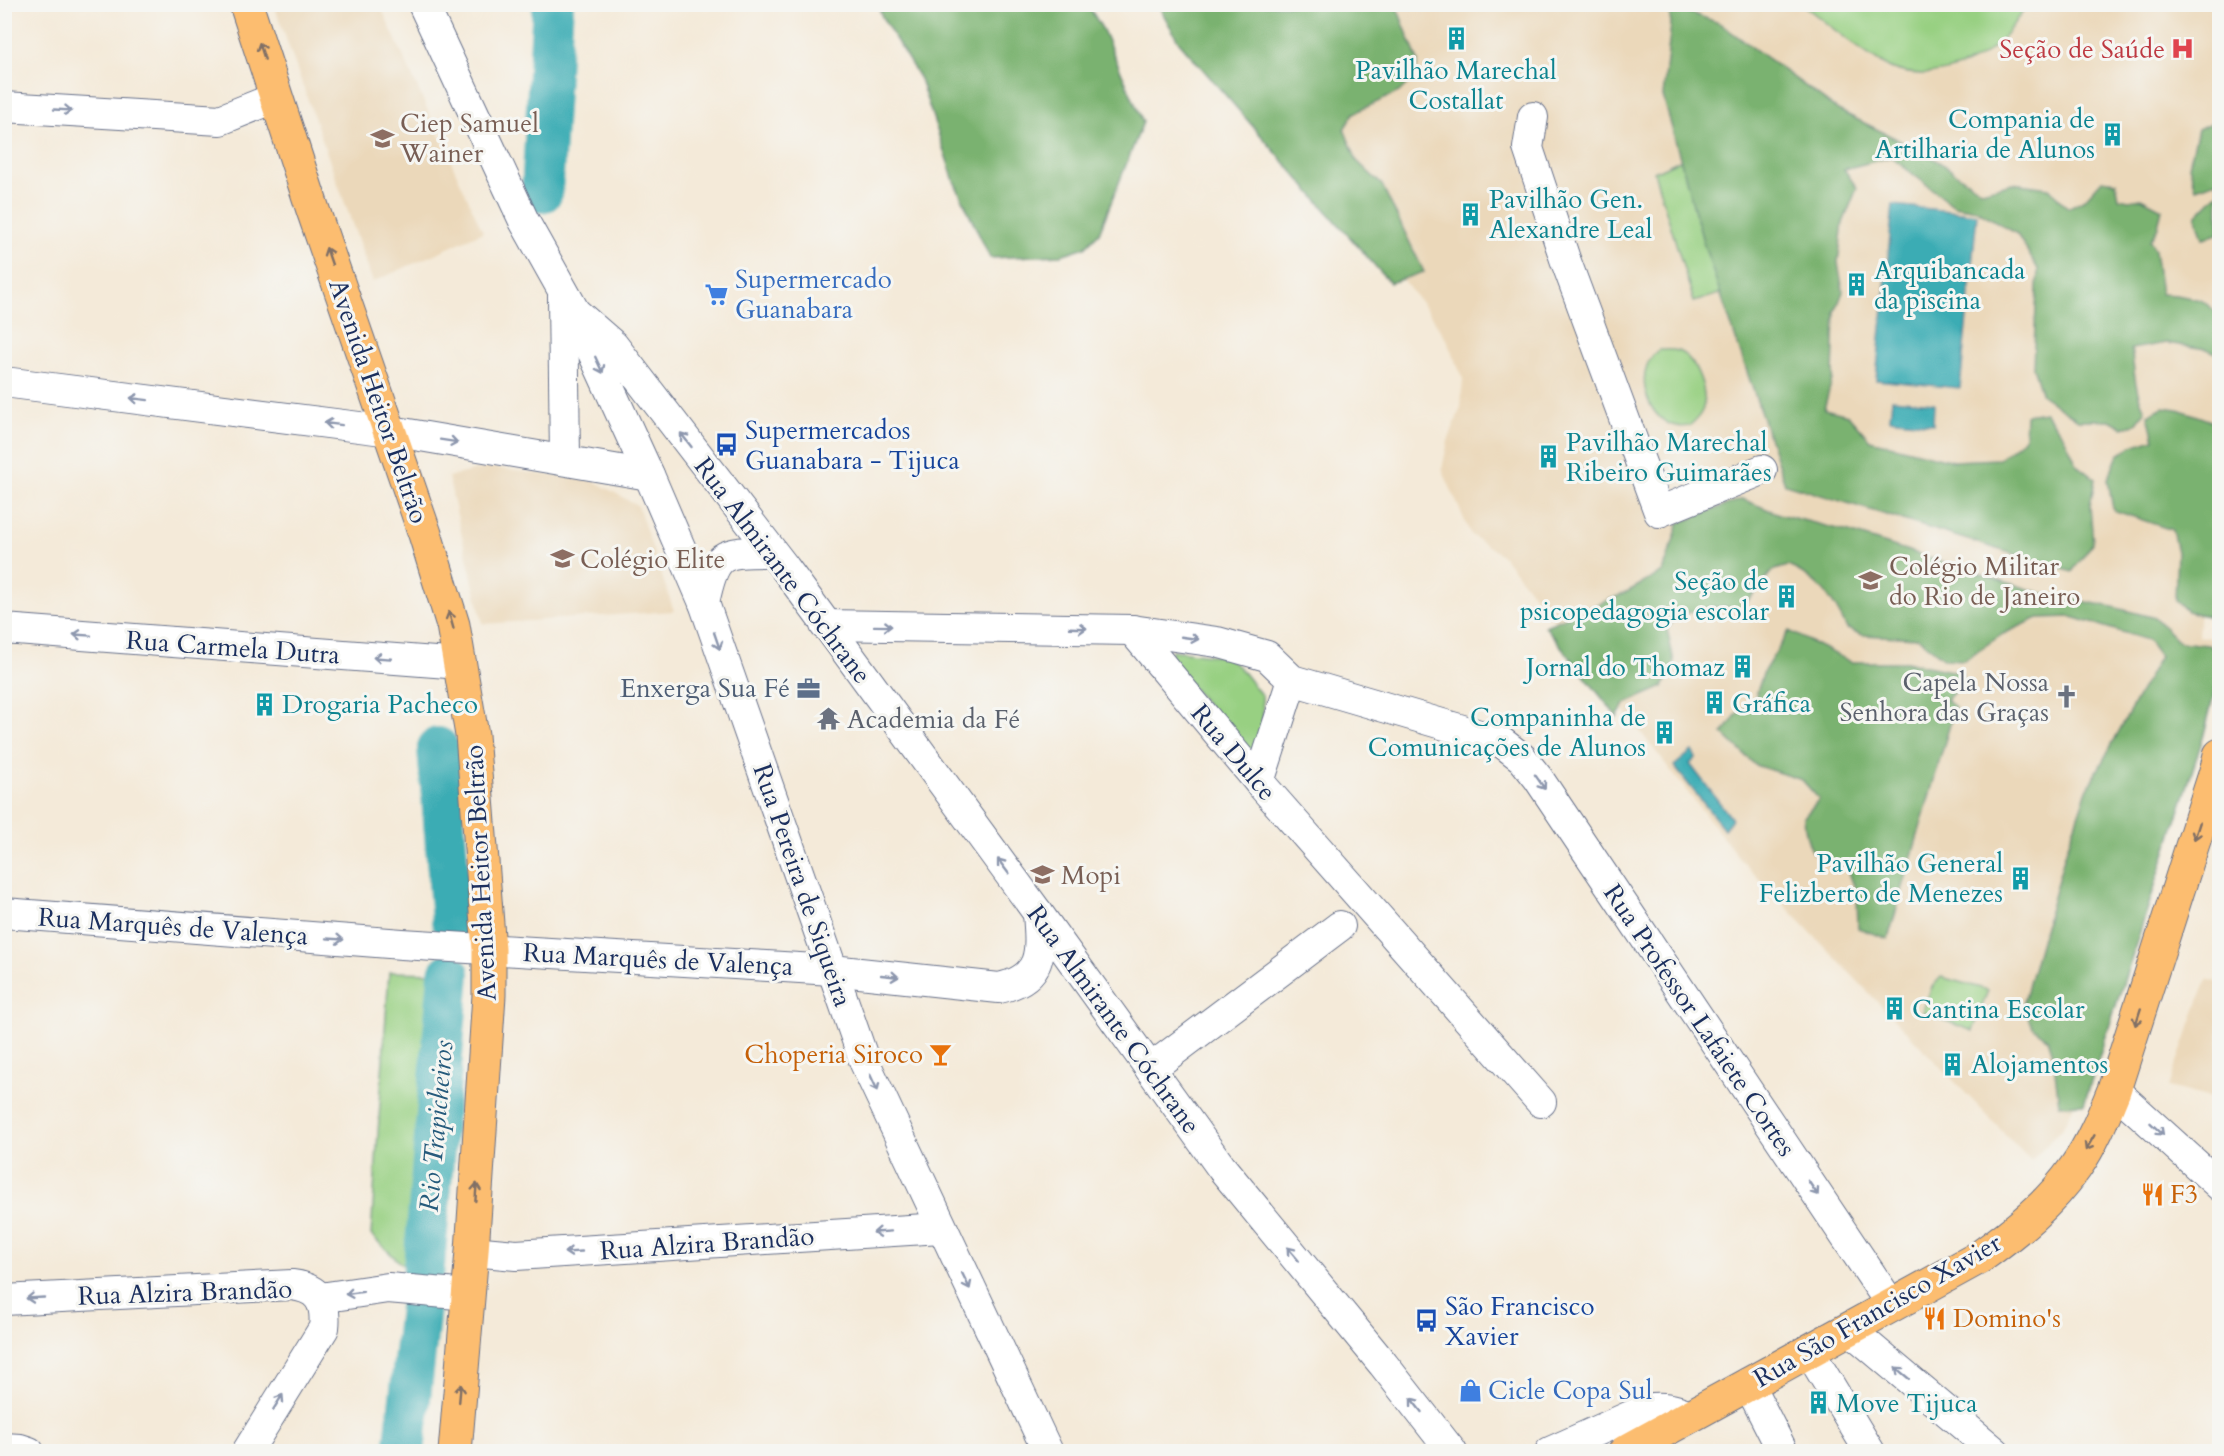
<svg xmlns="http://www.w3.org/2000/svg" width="2224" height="1456" font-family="Cardo,serif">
  <rect width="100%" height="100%" fill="#f6f6f2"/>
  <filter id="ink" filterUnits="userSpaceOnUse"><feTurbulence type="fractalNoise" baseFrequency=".0167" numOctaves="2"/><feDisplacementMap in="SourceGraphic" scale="12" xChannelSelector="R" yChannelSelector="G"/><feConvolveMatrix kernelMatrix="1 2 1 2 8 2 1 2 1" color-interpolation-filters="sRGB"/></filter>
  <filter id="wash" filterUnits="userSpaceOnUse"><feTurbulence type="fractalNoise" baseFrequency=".008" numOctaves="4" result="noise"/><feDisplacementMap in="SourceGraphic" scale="24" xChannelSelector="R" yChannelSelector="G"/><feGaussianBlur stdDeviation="1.35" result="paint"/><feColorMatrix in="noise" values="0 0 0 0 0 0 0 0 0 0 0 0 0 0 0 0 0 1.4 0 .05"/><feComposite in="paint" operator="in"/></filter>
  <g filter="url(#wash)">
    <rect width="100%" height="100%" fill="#f4ead9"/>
    <!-- built -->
    <g fill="#ebd8ba">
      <path d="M274,5h106l103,227 -110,50z"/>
      <path d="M1183,5h1036l1,601 -20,1 -2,29 16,3 3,11 -134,439 -21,39 -31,33 -292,-303 -236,-302 -32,-21 -29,-66 6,-28 13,-34 2,-28 -16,-39 -17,-26z"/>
      <path d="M488,467l106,14 44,25 36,105 -191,13 -35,-147z"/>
      <path d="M2207,979l12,4v117l-51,-13z"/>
    </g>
    <!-- green -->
    <g fill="#98d082" stroke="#5a8070" stroke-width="1.5">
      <path d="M1803,5h224c-9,12 -17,26 -28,37 -29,29 -82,43 -118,21 -28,-17 -53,-39 -78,-58z"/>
      <path d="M1717,143l51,135 -74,24 -40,-130z"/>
      <path d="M1659,350c6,0 13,-1 19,1 19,8 31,42 24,60 -3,6 -8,11 -13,15 -39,8 -61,-55 -30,-76z"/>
      <path d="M1172,650l54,7 14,11 22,28 1,17 -3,30 -6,6 -8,1 -77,-90z"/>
      <path d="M389,972l49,1 -17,202 -12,96 -38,-36z"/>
      <path d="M1941,977l47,13 -15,41 -51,-19 10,-25z"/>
    </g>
    <!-- forest -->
    <g fill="#7ab270" stroke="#4a7067" stroke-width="1.5">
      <path d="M878,5h210l15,25 40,92 -44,111 -14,14 -24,8 -71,3 -36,-77 -34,-102 -38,-62z"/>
      <path d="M1158,5h238l22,56 -3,15 -16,16 -45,21 -10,16 13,32 25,24 42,87 -34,11 -211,-241z"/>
      <path d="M1668,5l51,18 119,87 89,44 55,37 30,-8 37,5 19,20 17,-9 17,-19 14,2 3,16 10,2 12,-2 21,11 -4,18 -8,13 5,10 6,44 16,1 24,5 18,14v40l-13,-5 -40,-6 -35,6c4,22 3,41 14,62l-9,13 -14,3 -12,-7h-32l-36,-25 -9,-28 5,-98 -21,-35 -40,-24 -23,-4 -63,-49 -47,12 13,19 -14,35 -5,39 5,30 -8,20 -2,64 -9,33 24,6 22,25 83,21 46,-2 26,-21 1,-23 19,-3 19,25 14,29 17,13 -5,27 3,37 -21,29 -287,-88 -81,-239 -41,-149 8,-72z"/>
      <path d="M2219,119v71l-2,-9 -21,7 -7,-22 9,-37z"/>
      <path d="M2219,192v42l-16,4 -7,-22z"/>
      <path d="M2163,407l15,2 41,15v195l-32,-8 -12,-11 2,-48 -5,-22 -59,-20 -5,-31 10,-24 14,-9 22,-7 -6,-24z"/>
      <path d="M1742,499l37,15 70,18 195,62 69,13 42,11 24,24 29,3 11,6v24l-16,63 -119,366 -25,1 -6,-50 -5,-16 -16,-12 -9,-22 42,-151 22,-64 73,-134 -12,-16 -76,-23 -34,1 -35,16 -39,26 -19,-1 -27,-21 -55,-3 -16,-6c-13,-29 -29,-51 -59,-63l-16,5 -30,37 -30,-1 -33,8 -12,14 7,33 -11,25 -37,16 -9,14 -72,-91 78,-32 40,-22 16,-49z"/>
      <path d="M1789,631l62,31h57l54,11 -2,14 -14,13 9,7 -67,232 -30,-11 -1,-34 -10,-27c-6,-1 -13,-2 -20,-4 -18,-5 -22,-29 -23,-46l15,-18 -17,-19 -47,-15 -32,-31 13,-19 19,-17 9,-27z"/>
    </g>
    <!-- water -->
    <g fill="#3aacb4" stroke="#2a6e89" stroke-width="1.5">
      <path d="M1893,205l84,9 -17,174 -84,-8z"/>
      <path d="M1892,399l42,4 -1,21 -43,-5z"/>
      <path d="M1692,751l4,7 -6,6 42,55 -8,10 -50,-63z"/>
    </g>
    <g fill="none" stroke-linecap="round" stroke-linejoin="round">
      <!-- river -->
      <g stroke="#3aacb4" stroke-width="42">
        <path d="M542,192l11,-188"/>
        <path d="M438,748l14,172"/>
        <path d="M423,1278l26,-304"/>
        <path d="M404,1452l16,-144"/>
      </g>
    </g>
  </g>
  <g filter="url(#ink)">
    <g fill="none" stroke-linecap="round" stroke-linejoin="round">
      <defs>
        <g id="minor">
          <path d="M423,4l101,217 51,91 38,33 172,223 253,345 183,254 162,197 69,88"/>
          <path d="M4,107l216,13 57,-23"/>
          <path d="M1533,117l-5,31 37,111 94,253 103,-42"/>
          <path d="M563,296l2,163"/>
          <path d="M578,320l71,155 55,128 161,460 183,389"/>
          <path d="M4,382l387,49 258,44"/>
          <path d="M704,603c11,-52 17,-51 68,-51"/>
          <path d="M825,625l307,5 85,12 50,14 25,24 208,61 22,17 16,20 354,528"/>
          <path d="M4,629l457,35"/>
          <path d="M1132,630l127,152 282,320"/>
          <path d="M1259,782l33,-102"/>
          <path d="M4,913l398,31 430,26 167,18c45,-10 42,-36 39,-75"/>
          <path d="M1150,1069l190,-143"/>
          <path d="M2114,1090l106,96"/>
          <path d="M472,1251l44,4 425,-27"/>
          <path d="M320,1298l68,-10 81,7"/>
          <path d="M4,1300l288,-15c26,3 35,17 32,43l-77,124"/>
          <path d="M1849,1329l146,123"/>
          <path d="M1809,1351l61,101"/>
          <path d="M1748,1383l35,69"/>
          <path d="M4,1448l16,1 9,3"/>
          <path d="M1550,1452l96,-43c17,-3 28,0 44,6"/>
        </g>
        <g id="major">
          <path d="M246,4l67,206 112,324 28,91 19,110 17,214v46l-17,256 -17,201"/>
          <path d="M1625,1452l355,-195c35,-25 70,-53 95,-89 17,-24 28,-51 39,-78l103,-322 3,-13"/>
        </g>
      </defs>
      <!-- minor casing -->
      <use href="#minor" stroke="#677089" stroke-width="32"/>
      <!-- major casing -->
      <use href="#major" stroke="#677089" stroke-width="35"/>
      <!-- minor -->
      <use href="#minor" stroke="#fff" stroke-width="30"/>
      <!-- major -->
      <use href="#major" stroke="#fcbd6f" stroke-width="33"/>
    </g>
    <!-- one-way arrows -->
    <defs><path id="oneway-shaft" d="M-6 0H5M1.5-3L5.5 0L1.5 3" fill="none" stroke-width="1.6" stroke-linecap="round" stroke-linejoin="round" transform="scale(1.5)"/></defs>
    <g stroke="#806f66">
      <use href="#oneway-shaft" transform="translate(262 51) rotate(-108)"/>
      <use href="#oneway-shaft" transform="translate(329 256) rotate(-109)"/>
      <use href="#oneway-shaft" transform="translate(451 620) rotate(-106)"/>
      <use href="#oneway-shaft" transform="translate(2197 831) rotate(108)"/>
      <use href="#oneway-shaft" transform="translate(2138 1017) rotate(108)"/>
      <use href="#oneway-shaft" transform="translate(2090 1143) rotate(120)"/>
      <use href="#oneway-shaft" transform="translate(476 1192) rotate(-86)"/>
      <use href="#oneway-shaft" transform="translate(460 1393) rotate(-85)"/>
    </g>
    <g stroke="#8d97ae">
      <use href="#oneway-shaft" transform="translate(63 110) rotate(3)"/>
      <use href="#oneway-shaft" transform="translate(599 365) rotate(65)"/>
      <use href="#oneway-shaft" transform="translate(139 399) rotate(-173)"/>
      <use href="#oneway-shaft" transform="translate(333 424) rotate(-173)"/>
      <use href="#oneway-shaft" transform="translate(686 440) rotate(-128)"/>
      <use href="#oneway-shaft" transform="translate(449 441) rotate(9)"/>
      <use href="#oneway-shaft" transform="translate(883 626) rotate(1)"/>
      <use href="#oneway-shaft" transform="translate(1078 628) rotate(2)"/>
      <use href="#oneway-shaft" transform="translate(82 635) rotate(-176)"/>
      <use href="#oneway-shaft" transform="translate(1190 638) rotate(8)"/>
      <use href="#oneway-shaft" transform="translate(717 641) rotate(71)"/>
      <use href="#oneway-shaft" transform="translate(382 658) rotate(-176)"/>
      <use href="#oneway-shaft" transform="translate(1540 782) rotate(55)"/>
      <use href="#oneway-shaft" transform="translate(1003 866) rotate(-127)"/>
      <use href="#oneway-shaft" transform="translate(335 939) rotate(4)"/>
      <use href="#oneway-shaft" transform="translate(890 976) rotate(6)"/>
      <use href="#oneway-shaft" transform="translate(874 1083) rotate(65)"/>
      <use href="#oneway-shaft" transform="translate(2157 1129) rotate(43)"/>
      <use href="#oneway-shaft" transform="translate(1813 1188) rotate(56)"/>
      <use href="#oneway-shaft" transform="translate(882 1232) rotate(176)"/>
      <use href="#oneway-shaft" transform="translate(573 1252) rotate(177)"/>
      <use href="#oneway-shaft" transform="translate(1293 1254) rotate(-130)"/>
      <use href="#oneway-shaft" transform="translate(966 1281) rotate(64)"/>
      <use href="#oneway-shaft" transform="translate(354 1293) rotate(172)"/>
      <use href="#oneway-shaft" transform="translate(35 1298) rotate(177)"/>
      <use href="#oneway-shaft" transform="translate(1902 1373) rotate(-140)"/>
      <use href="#oneway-shaft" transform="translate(278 1402) rotate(-58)"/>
      <use href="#oneway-shaft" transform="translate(1416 1405) rotate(-128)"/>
    </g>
  </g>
  <!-- icons -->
  <defs>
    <symbol id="building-bare" viewBox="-9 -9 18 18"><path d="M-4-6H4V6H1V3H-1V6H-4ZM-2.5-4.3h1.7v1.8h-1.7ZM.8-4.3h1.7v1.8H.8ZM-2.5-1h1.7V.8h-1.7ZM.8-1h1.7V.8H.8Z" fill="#0f9aa8" stroke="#f6f6f2" stroke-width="2.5" paint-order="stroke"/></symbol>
    <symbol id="hospital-bare" viewBox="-9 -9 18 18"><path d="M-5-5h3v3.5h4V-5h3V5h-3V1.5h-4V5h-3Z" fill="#e0444e" stroke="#f6f6f2" stroke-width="2.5" paint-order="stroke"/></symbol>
    <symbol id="school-bare" viewBox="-9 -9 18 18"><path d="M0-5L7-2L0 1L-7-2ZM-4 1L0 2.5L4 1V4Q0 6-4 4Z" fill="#8d6e63" stroke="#f6f6f2" stroke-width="2.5" paint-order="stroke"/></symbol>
    <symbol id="supermarket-bare" viewBox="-9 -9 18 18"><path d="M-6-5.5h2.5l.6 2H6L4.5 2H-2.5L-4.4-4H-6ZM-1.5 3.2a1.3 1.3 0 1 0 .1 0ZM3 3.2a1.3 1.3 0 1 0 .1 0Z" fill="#3f7fe0" stroke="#f6f6f2" stroke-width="2.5" paint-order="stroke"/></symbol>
    <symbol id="bus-bare" viewBox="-9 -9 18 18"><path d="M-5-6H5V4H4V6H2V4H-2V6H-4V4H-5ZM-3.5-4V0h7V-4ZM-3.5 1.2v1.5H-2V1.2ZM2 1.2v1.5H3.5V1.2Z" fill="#1a4fb4" stroke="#f6f6f2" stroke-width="2.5" paint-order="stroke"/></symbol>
    <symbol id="office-bare" viewBox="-9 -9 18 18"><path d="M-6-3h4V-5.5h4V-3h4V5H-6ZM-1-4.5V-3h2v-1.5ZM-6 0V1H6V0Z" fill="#5c6f8a" stroke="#f6f6f2" stroke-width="2.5" paint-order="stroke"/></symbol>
    <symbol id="church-bare" viewBox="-9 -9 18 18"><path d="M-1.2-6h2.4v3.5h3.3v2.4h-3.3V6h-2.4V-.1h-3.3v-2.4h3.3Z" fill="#6b7280" stroke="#f6f6f2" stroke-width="2.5" paint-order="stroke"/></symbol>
    <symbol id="temple-bare" viewBox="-9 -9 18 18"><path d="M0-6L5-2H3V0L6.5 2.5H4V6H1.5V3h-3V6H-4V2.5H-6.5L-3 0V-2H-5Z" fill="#6b7280" stroke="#f6f6f2" stroke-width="2.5" paint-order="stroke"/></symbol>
    <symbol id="bar-bare" viewBox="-9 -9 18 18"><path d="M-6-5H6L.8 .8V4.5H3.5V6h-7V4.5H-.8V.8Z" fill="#e8710a" stroke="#f6f6f2" stroke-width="2.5" paint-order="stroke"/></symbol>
    <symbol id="restaurant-bare" viewBox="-9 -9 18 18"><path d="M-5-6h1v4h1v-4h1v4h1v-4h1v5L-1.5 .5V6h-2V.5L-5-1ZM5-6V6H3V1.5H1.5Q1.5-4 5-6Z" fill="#e8710a" stroke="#f6f6f2" stroke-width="2.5" paint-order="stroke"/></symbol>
    <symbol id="shop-bare" viewBox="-9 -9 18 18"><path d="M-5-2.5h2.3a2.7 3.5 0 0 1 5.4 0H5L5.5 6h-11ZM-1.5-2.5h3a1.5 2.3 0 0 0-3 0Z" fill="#3f7fe0" stroke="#f6f6f2" stroke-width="2.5" paint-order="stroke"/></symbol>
  </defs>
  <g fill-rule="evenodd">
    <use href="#building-bare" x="1440" y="22" width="33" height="33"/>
    <use href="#hospital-bare" x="2166" y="32" width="33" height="33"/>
    <use href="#building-bare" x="2096" y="118" width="33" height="33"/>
    <use href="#school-bare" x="366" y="122" width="33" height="33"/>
    <use href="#building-bare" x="1454" y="198" width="33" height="33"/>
    <use href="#building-bare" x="1840" y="268" width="33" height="33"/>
    <use href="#supermarket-bare" x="700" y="278" width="33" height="33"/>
    <use href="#bus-bare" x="710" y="428" width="33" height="33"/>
    <use href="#building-bare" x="1532" y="440" width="33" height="33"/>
    <use href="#school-bare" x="546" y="542" width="33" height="33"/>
    <use href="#school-bare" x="1854" y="564" width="33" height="33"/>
    <use href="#building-bare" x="1770" y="580" width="33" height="33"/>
    <use href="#building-bare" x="1726" y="650" width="33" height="33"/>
    <use href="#office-bare" x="792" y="672" width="33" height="33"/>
    <use href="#church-bare" x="2050" y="680" width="33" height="33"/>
    <use href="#building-bare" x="1698" y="686" width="33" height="33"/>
    <use href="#building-bare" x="248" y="688" width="33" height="33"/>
    <use href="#temple-bare" x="812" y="702" width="33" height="33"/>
    <use href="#building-bare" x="1648" y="716" width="33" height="33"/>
    <use href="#school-bare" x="1026" y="858" width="33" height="33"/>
    <use href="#building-bare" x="2004" y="862" width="33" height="33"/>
    <use href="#building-bare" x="1878" y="992" width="33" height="33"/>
    <use href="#bar-bare" x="924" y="1038" width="33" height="33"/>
    <use href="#building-bare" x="1936" y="1048" width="33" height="33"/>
    <use href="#restaurant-bare" x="2136" y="1178" width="33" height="33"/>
    <use href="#restaurant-bare" x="1918" y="1302" width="33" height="33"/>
    <use href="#bus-bare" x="1410" y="1304" width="33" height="33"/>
    <use href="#shop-bare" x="1454" y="1374" width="33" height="33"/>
    <use href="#building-bare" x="1802" y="1386" width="33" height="33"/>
  </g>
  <g text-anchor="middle" stroke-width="6" stroke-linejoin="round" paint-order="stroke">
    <!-- health labels -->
    <g font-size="26" fill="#be3a42" stroke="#f6f6f2" text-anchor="end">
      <text x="2165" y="58">Seção de Saúde</text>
    </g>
    <!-- culture labels -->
    <g font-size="26" fill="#0d838f" stroke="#f6f6f2" text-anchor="start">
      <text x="1456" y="79" text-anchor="middle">Pavilhão Marechal<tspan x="1456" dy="30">Costallat</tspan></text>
      <text x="2095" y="128" text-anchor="end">Compania de<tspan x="2095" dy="30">Artilharia de Alunos</tspan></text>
      <text x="1489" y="208">Pavilhão Gen.<tspan x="1489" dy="30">Alexandre Leal</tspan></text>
      <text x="1874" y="279">Arquibancada<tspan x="1874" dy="30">da piscina</tspan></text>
      <text x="1566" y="451">Pavilhão Marechal<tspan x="1566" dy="30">Ribeiro Guimarães</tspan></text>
      <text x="1769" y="590" text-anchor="end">Seção de<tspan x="1769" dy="30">psicopedagogia escolar</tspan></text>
      <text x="1725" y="676" text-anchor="end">Jornal do Thomaz</text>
      <text x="1732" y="712">Gráfica</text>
      <text x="282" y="713">Drogaria Pacheco</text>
      <text x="1646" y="726" text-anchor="end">Companinha de<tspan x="1646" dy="30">Comunicações de Alunos</tspan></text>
      <text x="2003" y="872" text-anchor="end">Pavilhão General<tspan x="2003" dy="30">Felizberto de Menezes</tspan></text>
      <text x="1912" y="1018">Cantina Escolar</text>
      <text x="1971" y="1073">Alojamentos</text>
      <text x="1836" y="1412">Move Tijuca</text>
    </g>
    <!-- education labels -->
    <g font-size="26" fill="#785e54" stroke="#f6f6f2" text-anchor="start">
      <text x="400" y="132">Ciep Samuel<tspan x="400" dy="30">Wainer</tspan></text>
      <text x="580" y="568">Colégio Elite</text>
      <text x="1889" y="575">Colégio Militar<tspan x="1889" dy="30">do Rio de Janeiro</tspan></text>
      <text x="1061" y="884">Mopi</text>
    </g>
    <!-- shop labels -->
    <g font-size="26" fill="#366cbe" stroke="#f6f6f2" text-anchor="start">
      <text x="735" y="288">Supermercado<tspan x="735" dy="30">Guanabara</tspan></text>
      <text x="1488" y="1399">Cicle Copa Sul</text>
    </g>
    <!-- street labels -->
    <g font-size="26" fill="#1b2f5e" stroke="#f6f6f2">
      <text transform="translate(379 401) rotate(71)" y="9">Avenida Heitor Beltrão</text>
      <text transform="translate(783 570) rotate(53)" y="9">Rua Almirante Cóchrane</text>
      <text transform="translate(233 647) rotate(4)" y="9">Rua Carmela Dutra</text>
      <text transform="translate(1234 752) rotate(50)" y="9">Rua Dulce</text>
      <text transform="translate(480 873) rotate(-93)" y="9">Avenida Heitor Beltrão</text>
      <text transform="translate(803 885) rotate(71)" y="9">Rua Pereira de Siqueira</text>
      <text transform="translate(173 926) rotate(4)" y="9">Rua Marquês de Valença</text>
      <text transform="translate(658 959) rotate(3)" y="9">Rua Marquês de Valença</text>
      <text transform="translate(1114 1019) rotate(54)" y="9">Rua Almirante Cóchrane</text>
      <text transform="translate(1700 1020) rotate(56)" y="9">Rua Professor Lafaiete Cortes</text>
      <text transform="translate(707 1243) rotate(-4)" y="9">Rua Alzira Brandão</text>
      <text transform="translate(185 1292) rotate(-2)" y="9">Rua Alzira Brandão</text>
      <text transform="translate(1877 1310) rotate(-30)" y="9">Rua São Francisco Xavier</text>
    </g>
    <!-- transit labels -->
    <g font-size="26" fill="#164399" stroke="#f6f6f2" text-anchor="start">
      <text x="745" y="439">Supermercados<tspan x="745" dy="30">Guanabara - Tijuca</tspan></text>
      <text x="1445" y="1315">São Francisco<tspan x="1445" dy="30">Xavier</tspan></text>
    </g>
    <!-- worship labels -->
    <g font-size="26" fill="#5b616d" stroke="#f6f6f2" text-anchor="end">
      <text x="2049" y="691">Capela Nossa<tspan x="2049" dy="30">Senhora das Graças</tspan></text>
      <text x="847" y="728" text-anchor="start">Academia da Fé</text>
    </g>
    <!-- service labels -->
    <g font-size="26" fill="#4e5e75" stroke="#f6f6f2" text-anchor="end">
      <text x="790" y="697">Enxerga Sua Fé</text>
    </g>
    <!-- food labels -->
    <g font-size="26" fill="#c56008" stroke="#f6f6f2" text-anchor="start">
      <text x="923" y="1063" text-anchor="end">Choperia Siroco</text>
      <text x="2170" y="1203">F3</text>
      <text x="1953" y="1327">Domino's</text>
    </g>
    <!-- water labels -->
    <g font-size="27" font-style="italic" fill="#265b7c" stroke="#f6f6f2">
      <text transform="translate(436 1126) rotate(-85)" y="9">Rio Trapicheiros</text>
    </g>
  </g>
  <!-- margin -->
  <rect width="2224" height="1456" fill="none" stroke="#f6f6f2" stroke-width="24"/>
</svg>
